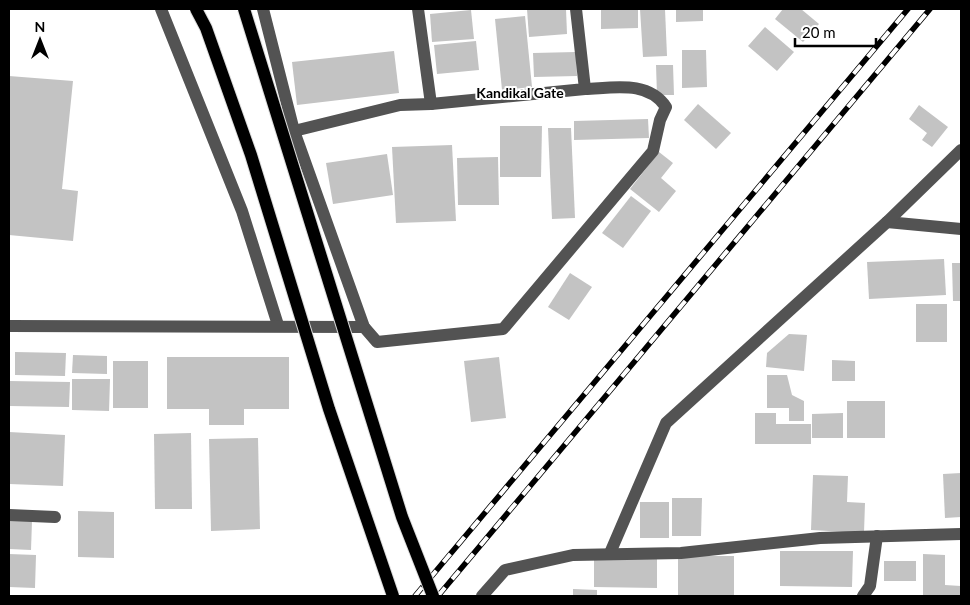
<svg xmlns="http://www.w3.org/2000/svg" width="970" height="605" font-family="Lato,sans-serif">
  <rect width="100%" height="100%" fill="#fff"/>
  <!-- building -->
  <g fill="#c3c3c3">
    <path d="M527,9h39l1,25 -38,3z"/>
    <path d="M601,9h37v19l-37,1z"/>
    <path d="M640,9h25l2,47 -24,1z"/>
    <path d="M676,9h27v12l-27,1z"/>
    <path d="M783,9h18l18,15 -16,18 -28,-23z"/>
    <path d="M471,10l3,29 -42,3 -2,-28z"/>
    <path d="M525,16l7,71 -30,3 -7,-71z"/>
    <path d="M765,27l29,25 -17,19 -29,-25z"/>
    <path d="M476,41l3,29 -42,4 -3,-29z"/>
    <path d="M682,50h24l1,37 -25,1z"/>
    <path d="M394,51l5,42 -102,12 -5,-43z"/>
    <path d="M576,52l1,24 -43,1 -1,-24z"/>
    <path d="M656,65h17l1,30h-17z"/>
    <path d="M9,76l64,5 -11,108 16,2 -5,50 -64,-6z"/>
    <path d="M698,104l33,29 -15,16 -32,-29z"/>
    <path d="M919,105l29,22 -16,20 -10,-7 5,-7 -18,-14z"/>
    <path d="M648,119l1,19 -75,2v-19z"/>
    <path d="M500,126h42l-1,51h-41z"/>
    <path d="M548,128h23l4,90 -23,1z"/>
    <path d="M452,145l4,76 -60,2 -4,-76z"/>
    <path d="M659,152l14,11 -12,15 15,13 -17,21 -29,-23z"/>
    <path d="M387,154l6,41 -60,9 -7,-41z"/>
    <path d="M498,157l1,48h-41l-1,-47z"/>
    <path d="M631,196l20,15 -28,37 -21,-15z"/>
    <path d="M944,259l2,36 -77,4 -2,-37z"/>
    <path d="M952,263h9v38h-8z"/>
    <path d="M570,273l22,14 -23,33 -21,-13z"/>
    <rect x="916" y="304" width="31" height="38"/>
    <path d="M789,334l18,1 -3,36 -38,-4 1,-14z"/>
    <path d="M15,352l51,1 -1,23 -50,-1z"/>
    <path d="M73,355l34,1v18l-35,-1z"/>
    <path d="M167,357h122v52h-45v16h-35v-16h-42z"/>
    <path d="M499,357l7,61 -35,4 -7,-61z"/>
    <path d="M832,360l23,1v20h-23z"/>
    <rect x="113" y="361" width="35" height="47"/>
    <path d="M767,375h20l5,20 12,6v20h-15v-13h-22z"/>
    <path d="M72,379h38l-1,32 -37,-1z"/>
    <path d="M9,381l61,1 -1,25 -60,-1z"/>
    <rect x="847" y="401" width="38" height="37"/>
    <path d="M755,413h21v11h35v20h-56z"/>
    <path d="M843,413v25h-31v-24z"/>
    <path d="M9,432l56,3 -2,51 -54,-2z"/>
    <path d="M191,433l1,76h-37l-1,-75z"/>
    <path d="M258,438l2,91 -49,2 -2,-92z"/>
    <path d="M961,473v44l-16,1 -2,-44z"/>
    <path d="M813,475l35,1 -1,26 18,1 -1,30 -53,-3z"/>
    <path d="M672,498h30l-1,38h-29z"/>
    <rect x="640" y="502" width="29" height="36"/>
    <path d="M78,511l36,1v46l-36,-1z"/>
    <path d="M9,520l23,1 -1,29 -22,-1z"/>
    <path d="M780,551h73l-1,36 -72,-1z"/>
    <path d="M9,554l27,1 -1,33 -26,-1z"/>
    <path d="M923,554l22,1v30l16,1v10h-38z"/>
    <rect x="678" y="556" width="56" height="40"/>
    <path d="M594,557l63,1v30l-63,-1z"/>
    <rect x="884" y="561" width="32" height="20"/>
    <path d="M573,589l24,1v6h-24z"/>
  </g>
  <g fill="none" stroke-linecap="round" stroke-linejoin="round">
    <!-- minor -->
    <g stroke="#535353" stroke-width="12">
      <path d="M161,9l81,202 36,114"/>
      <path d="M263,9l31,122 70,196 13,15 126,-13 150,-178 7,-31 6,-13c-18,-27 -53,-19 -81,-18"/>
      <path d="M418,9l13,95"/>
      <path d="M294,131l106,-26 31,-1 154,-15 -9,-80"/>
      <path d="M887,222l74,7"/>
      <path d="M9,326l355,1"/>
      <path d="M9,515l46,2"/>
      <path d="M610,553l56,-130 221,-201 74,-72"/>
      <path d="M482,596l23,-26 68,-15 108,-2 139,-15 141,-4"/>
      <path d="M863,596l7,-10 7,-50"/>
    </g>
    <defs>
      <g id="rail">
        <path d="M415,596l493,-587"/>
        <path d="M438,596l492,-587"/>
      </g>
    </defs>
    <!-- rail casing -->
    <use href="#rail" stroke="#000" stroke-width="5.5"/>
    <!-- rail -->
    <use href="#rail" stroke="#fff" stroke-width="4" stroke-dasharray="11" stroke-linecap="butt"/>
    <defs>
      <g id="major-bridge">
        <path d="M196,9l10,19 45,127 78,254 64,187"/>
        <path d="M244,9l158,508 31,79"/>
      </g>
    </defs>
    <!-- major-bridge casing -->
    <use href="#major-bridge" stroke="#dbdbdb" stroke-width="14" stroke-linecap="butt"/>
    <!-- major-bridge -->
    <use href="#major-bridge" stroke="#000" stroke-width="12"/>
  </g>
  <g text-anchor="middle" stroke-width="4" stroke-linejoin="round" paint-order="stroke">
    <!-- neighbourhood labels -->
    <g font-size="14" font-weight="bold" fill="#000" stroke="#fff">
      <text x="520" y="98">Kandikal Gate</text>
    </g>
  </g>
  <!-- border -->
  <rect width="970" height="605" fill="none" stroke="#000000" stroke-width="20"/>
  <!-- north arrow -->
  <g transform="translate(40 40)" stroke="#ffffff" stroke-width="4" paint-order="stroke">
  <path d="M0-4L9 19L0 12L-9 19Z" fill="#000000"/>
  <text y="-8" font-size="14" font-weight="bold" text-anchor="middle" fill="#000000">N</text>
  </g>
  <!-- scale -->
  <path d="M795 38v8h81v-8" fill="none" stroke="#000000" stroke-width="2.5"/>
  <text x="802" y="38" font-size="15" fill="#000000" stroke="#ffffff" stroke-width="4" paint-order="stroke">20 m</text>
</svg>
